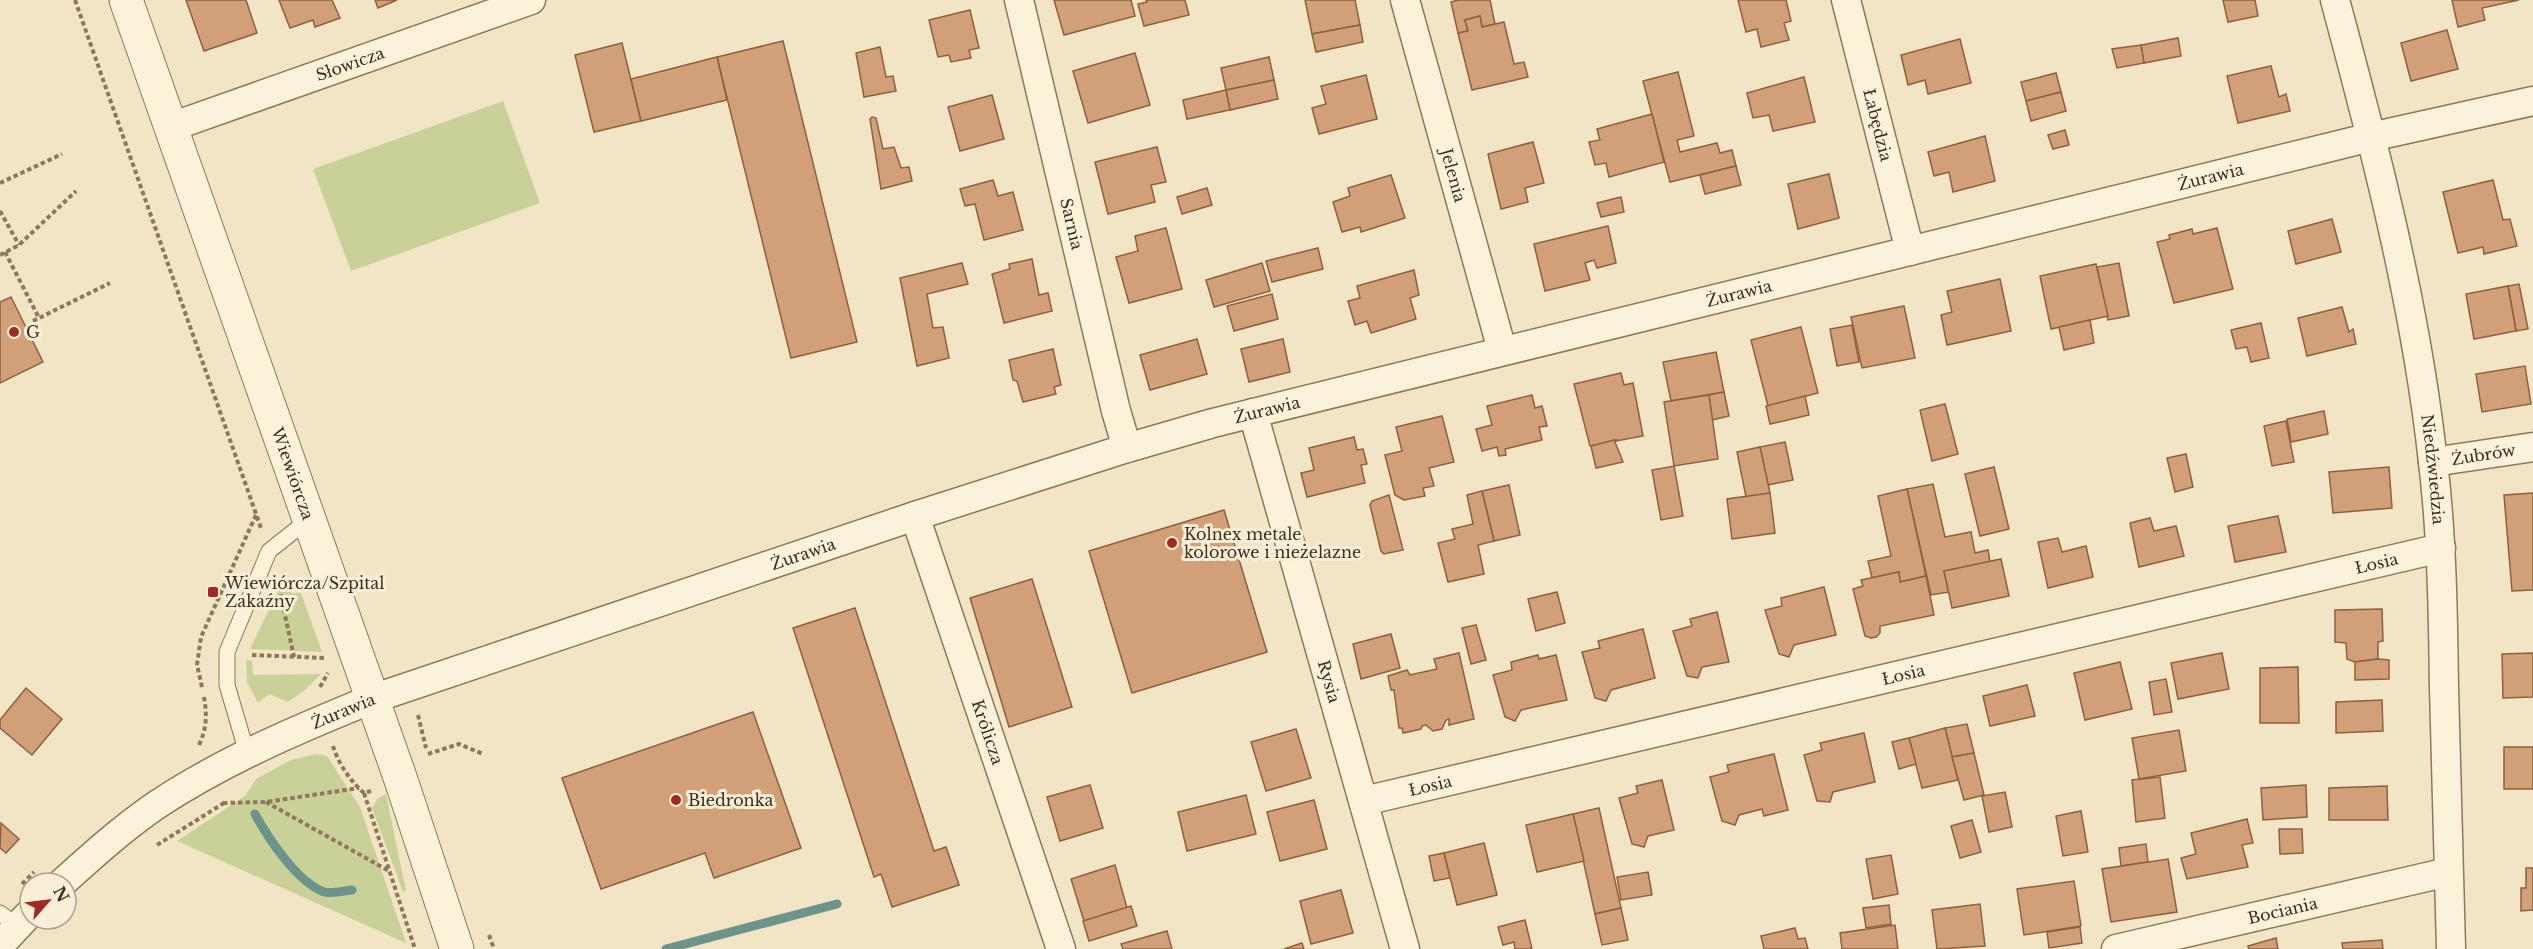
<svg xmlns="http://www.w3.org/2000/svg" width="2533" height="949" font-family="'Libre Baskerville',serif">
  <rect width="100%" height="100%" fill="#f2e5c5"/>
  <!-- green -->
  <g fill="#c9d198">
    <path d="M503,101l37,102 -189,68 -38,-102z"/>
    <path d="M280,587l12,6h9l21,59 -72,-3z"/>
    <path d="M246,660l6,1 1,14 68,-1 -16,16 -17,12 -19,-8 -11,9 -11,-21z"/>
    <path d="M316,754l11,2 33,51 46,136 -229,-102 68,-45 11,-17 35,-19z"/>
    <path d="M386,794l20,97 -3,1 -31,-84 6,-10z"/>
  </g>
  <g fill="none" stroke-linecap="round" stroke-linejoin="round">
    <!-- stream -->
    <g stroke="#6d948b" stroke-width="9">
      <path d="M255,814c13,24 42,68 69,78 7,2 20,-1 28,-2"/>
      <path d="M666,949l171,-45"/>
    </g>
  </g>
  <!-- building -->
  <g fill="#d2a078" stroke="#905f3d" stroke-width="1.5">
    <path d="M186,0h60l11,33 -53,18z"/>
    <path d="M279,0h53l8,18 -25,9 -2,-7 -23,8z"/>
    <path d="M375,0h22l-19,8z"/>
    <path d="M1054,0h77l4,16 -71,19z"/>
    <path d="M1146,0h39l4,15 -45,11 -6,-22 9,-2z"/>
    <path d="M1305,0h50l5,25 -48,9z"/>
    <path d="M1458,0h32l5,24 -13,3 -2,-11 -15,4 3,11 -10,2 -7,-31z"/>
    <path d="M1738,0h48l5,21 -7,2 5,17 -28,7 -4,-18 -11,3z"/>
    <path d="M2223,0h32l3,16 -30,6z"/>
    <path d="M2452,0h67l-37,8 3,12 -27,7z"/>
    <path d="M970,10l9,38 -10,2 2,8 -20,4 -2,-7 -11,2 -9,-37z"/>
    <path d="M1480,16l2,11 22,-5 10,42 10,-2 4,15 -56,13 -14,-57 10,-2 -3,-11z"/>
    <path d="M1360,25l3,17 -47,10 -4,-18z"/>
    <path d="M2447,30l11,39 -47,12 -10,-38z"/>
    <path d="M2178,38l3,18 -37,7 -3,-18z"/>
    <path d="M1960,39l11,44 -43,11 -3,-14 -17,5 -7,-30z"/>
    <path d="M783,41l74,301 -66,16 -74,-301z"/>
    <path d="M622,43l19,78 -47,11 -19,-77z"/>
    <path d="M2141,45l3,18 -27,5 -5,-19z"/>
    <path d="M880,47l6,30 7,-1 3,15 -32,6 -8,-44z"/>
    <path d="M1135,53l15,52 -62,18 -15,-52z"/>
    <path d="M717,57l10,43 -86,21 -10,-42z"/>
    <path d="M1269,57l5,23 -48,10 -5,-22z"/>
    <path d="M2271,66l8,31 7,-3 4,17 -52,12 -11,-47z"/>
    <path d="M1678,72l16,64 -17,4 3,12 37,-9 3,10 12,-3 4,16 -66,16 -27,-101z"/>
    <path d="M2056,73l5,19 -35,9 -5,-19z"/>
    <path d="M1366,75l11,44 -58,15 -7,-26 14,-4 -5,-18z"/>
    <path d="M1804,77l11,45 -42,9 -4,-16 -16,3 -6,-25z"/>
    <path d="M1274,80l4,19 -48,11 -4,-20z"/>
    <path d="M1226,90l4,20 -43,9 -4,-19z"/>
    <path d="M2061,92l5,19 -35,10 -5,-20z"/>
    <path d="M992,95l12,44 -44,12 -12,-44z"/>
    <path d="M1652,114l12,48 -55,15 -3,-14 -11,2 -6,-23 11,-2 -3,-11z"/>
    <path d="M872,117l4,1 7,31 11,-2 7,21 8,-1 3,14 -31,8 -11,-70z"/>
    <path d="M2065,130l4,15 -16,4 -5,-14z"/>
    <path d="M1985,136l10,45 -42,11 -4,-20 -15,4 -6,-24z"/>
    <path d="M1533,142l11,41 -19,5 3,14 -27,7 -13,-55z"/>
    <path d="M1157,147l9,35 -15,3 4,17 -47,12 -13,-52z"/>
    <path d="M1736,166l5,19 -36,9 -5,-19z"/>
    <path d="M1829,174l10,44 -41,11 -10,-45z"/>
    <path d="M1391,175l14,43 -44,14 -1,-5 -18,5 -9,-30 17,-6 -2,-8z"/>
    <path d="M993,180l5,16 15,-4 10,38 -39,10 -9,-36 -10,2 -5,-17z"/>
    <path d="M2493,180l10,40 7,-1 7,27 -33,8 -1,-7 -25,6 -15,-61z"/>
    <path d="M1207,188l5,17 -30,9 -5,-17z"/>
    <path d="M1621,197l3,15 -23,5 -4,-14z"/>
    <path d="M2332,219l9,33 -45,12 -8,-33z"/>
    <path d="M1608,226l8,37 -19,5 -3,-8 -9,3 5,17 -45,11 -11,-47z"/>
    <path d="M1166,228l16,61 -53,14 -13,-46 22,-6 -3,-15z"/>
    <path d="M2217,228l16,61 -59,14 -17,-61 13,-3 -1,-4 23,-6 1,5z"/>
    <path d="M1318,248l5,21 -51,13 -6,-21z"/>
    <path d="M1032,259l7,36 9,-2 4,18 -48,12 -12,-49 18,-5 -1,-5z"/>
    <path d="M962,263l6,21 -41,10 6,34 10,-1 6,31 -32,8 -17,-88z"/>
    <path d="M1262,263l8,28 -56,16 -8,-27z"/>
    <path d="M2119,263l10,53 -21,4 -11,-53z"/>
    <path d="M2096,264l12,52 -57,13 -11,-53z"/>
    <path d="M1414,270l5,25 -9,3 6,21 -45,14 -4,-12 -12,4 -7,-24 12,-3 -3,-12z"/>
    <path d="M2000,279l11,52 -64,14 -6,-30 11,-3 -5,-21z"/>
    <path d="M2519,284l9,45 -12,2 -8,-45z"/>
    <path d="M2508,286l8,45 -42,8 -8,-45z"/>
    <path d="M1272,294l6,25 -44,12 -7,-25z"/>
    <path d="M11,297l32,65 -43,21v-81z"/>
    <path d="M1904,306l11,52 -53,10 -11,-51z"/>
    <path d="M2342,307l7,25 4,-3 3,15 -49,12 -9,-38z"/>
    <path d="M2090,320l4,23 -30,7 -5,-23z"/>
    <path d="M2261,323l8,35 -18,4 -4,-15 -11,2 -5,-19z"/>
    <path d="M1852,325l7,37 -22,4 -7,-37z"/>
    <path d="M1801,327l17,66 -50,13 -17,-66z"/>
    <path d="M1197,339l10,35 -57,16 -10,-35z"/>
    <path d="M1283,339l7,33 -41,10 -8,-33z"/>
    <path d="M1053,349l8,36 -7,2 2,7 -33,8 -6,-21 -4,-1 -4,-20z"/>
    <path d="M1716,352l8,40 -53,9 -8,-39z"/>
    <path d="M2525,366l6,38 -49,8 -6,-38z"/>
    <path d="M1621,373l3,12 9,-2 10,53 -53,10 -16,-62z"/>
    <path d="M1724,392l5,24 -17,4 -3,-25z"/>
    <path d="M1532,395l3,13 7,-2 5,20 -8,1 3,13 -37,9 1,6 -7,1 -2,-9 -15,4 -6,-22 16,-4 -5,-19z"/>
    <path d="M1709,395l9,64 -44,7 -10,-64z"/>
    <path d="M1805,396l4,19 -39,9 -4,-18z"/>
    <path d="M1945,404l13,50 -26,7 -12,-51z"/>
    <path d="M2324,411l4,23 -37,8 -4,-23z"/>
    <path d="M1442,416l12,46 -25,6 5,18 -11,2 2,8 -21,4 -9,-5 -10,-40 17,-4 -6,-24z"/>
    <path d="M2286,421l8,41 -22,4 -8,-40z"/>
    <path d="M1354,437l3,13 6,-1 4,15 -6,1 4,18 -58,14 -6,-24 13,-3 -5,-22z"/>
    <path d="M1614,440h3l-2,2 8,20 -27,6 -5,-22z"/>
    <path d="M1785,442l8,38 -25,5 -8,-38z"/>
    <path d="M1760,447l10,46 -24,4 -9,-45z"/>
    <path d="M2186,454l7,33 -18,5 -8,-34z"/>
    <path d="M1674,466l9,50 -22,4 -9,-50z"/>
    <path d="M1994,467l15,62 -29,7 -15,-62z"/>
    <path d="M2389,467l3,41 -59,5 -4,-41z"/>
    <path d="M1933,484l12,53 26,-5 4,21 13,-3 2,12 -46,9 5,21 -18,3 -24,-106z"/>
    <path d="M1509,485l11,50 -26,6 -12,-50z"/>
    <path d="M1907,489l19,87 -26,6 -1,-10 -27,6 -4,-17 23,-5 -13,-60z"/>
    <path d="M1482,491l12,50 -16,4 6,29 -36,8 -10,-39 17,-4 -3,-10 21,-5 -6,-29z"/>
    <path d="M1770,493l5,40 -43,6 -5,-40z"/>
    <path d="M2533,493v97l-21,1 -8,-96z"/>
    <path d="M1389,495l14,55 -19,4 -3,-3 -11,-46 2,-4z"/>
    <path d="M1224,510l43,142 -135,41 -43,-142z"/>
    <path d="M2278,516l8,36 -51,10 -7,-36z"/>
    <path d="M2150,518l4,13 22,-5 8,30 -45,11 -9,-44z"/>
    <path d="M2058,538l4,14 24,-6 7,31 -45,11 -10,-46z"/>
    <path d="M2001,559l8,37 -57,12 -8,-37z"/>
    <path d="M1899,572l1,10 26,-6 8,39 -54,11v7l-4,4 -5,1 -6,-2 -12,-47 10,-3 -2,-6z"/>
    <path d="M1032,579l40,128 -63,20 -39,-129z"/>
    <path d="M1824,587l12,48 -42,10 -5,12 -10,-3 -14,-44 17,-4 -1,-8z"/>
    <path d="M1557,592l8,31 -29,8 -8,-32z"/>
    <path d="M855,608l79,243 12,-4 13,38 -67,22 -11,-33 -7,3 -81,-249z"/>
    <path d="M2382,609l1,32 -5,1v17l-23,3 -8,-3 -1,-16 -11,-1v-32z"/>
    <path d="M1717,612l12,50 -27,5 -4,11 -11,-2 -14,-45 19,-5 -2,-7z"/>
    <path d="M1476,625l10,35 -15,4 -9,-36z"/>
    <path d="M1643,629l12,49 -44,12 -5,11 -11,-3 -13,-46 18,-4 -2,-7z"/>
    <path d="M1391,634l9,34 -39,11 -8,-35z"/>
    <path d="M1459,653l15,66 -25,6v-6l-3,1 -4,9 -9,2 -7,-6 -4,1 -1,3 -18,4 -1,-5h-3l-5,-38h-3l-3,-14 19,-6 3,5 27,-6 -3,-10z"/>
    <path d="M2222,653l7,36 -51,10 -7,-36z"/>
    <path d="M2533,653v44l-30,1 -1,-44z"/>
    <path d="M1538,655l1,4 17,-4 11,45 -46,10 -6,11 -10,-4 -12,-42 19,-5 -1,-8z"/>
    <path d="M2378,659l11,1v19l-34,1v-18z"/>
    <path d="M2120,662l12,47 -47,11 -11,-47z"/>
    <path d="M2298,667l1,56h-39v-55z"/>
    <path d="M2166,679l6,33 -18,3 -5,-33z"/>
    <path d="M2027,685l8,31 -45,10 -7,-30z"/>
    <path d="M26,688l36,31 -30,36 -32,-27v-8z"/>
    <path d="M2382,700l1,31 -47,2v-31z"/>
    <path d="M753,712l48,136 -87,30 -9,-25 -104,36 -39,-111z"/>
    <path d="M1967,724l7,29 -22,4 -7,-29z"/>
    <path d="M1945,728l13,52 -36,8 -13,-50z"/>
    <path d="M1296,729l15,49 -45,13 -15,-49z"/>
    <path d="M2179,730l7,41 -47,8 -7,-41z"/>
    <path d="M1864,733l11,49 -42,10 -3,10 -13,-1 -13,-46 18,-5 -2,-7z"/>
    <path d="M1909,738l7,26 -17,5 -7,-27z"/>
    <rect x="2504" y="747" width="29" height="42"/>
    <path d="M1974,753l10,42 -20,5 -12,-43z"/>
    <path d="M1774,754l14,56 -24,6 -2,-7 -23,6 -4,10 -13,-4 -12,-44 19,-5 -2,-7z"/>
    <path d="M2160,777l5,41 -29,4 -4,-42z"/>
    <path d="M1662,780l12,50 -26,6 -4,11 -12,-3 -13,-46 19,-5 -2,-7z"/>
    <path d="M1090,785l13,43 -43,13 -13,-44z"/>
    <path d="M2306,785l1,32 -44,3 -2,-32z"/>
    <path d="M2387,786l1,34h-59v-32z"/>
    <path d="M2005,792l7,35 -23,5 -7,-36z"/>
    <path d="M1246,795l10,39 -69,17 -9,-39z"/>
    <path d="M1314,800l13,49 -47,12 -13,-49z"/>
    <path d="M1599,808l22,100 -26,6 -22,-100z"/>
    <path d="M2081,811l7,41 -25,4 -7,-40z"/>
    <path d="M1573,814l11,47 -47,11 -11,-47z"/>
    <path d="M2247,819l6,24 -11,2 6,22 -61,12 -6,-21 15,-4 -5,-21z"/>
    <path d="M1972,820l9,32 -21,6 -9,-32z"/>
    <path d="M1,823l18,16 -13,14 -6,-5z"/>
    <path d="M2279,829h23l1,24 -23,1z"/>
    <path d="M1484,843l13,52 -40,10 -13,-52z"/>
    <path d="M2146,844l2,18 -27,4 -2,-18z"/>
    <path d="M1444,853l6,25 -16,3 -5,-25z"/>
    <path d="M1891,855l7,39 -25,5 -7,-40z"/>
    <path d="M2168,859l9,53 -66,10 -9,-53z"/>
    <path d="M1115,865l12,43 -43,13 -13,-42z"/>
    <path d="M2526,868h7v42l-12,1v-23h5z"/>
    <path d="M1648,872l4,23 -31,5 -4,-23z"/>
    <path d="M2074,881l7,45 -57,9 -7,-46z"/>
    <path d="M1341,890l12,43 -42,11 -11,-43z"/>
    <path d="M1980,904l5,42 -48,3 -5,-39z"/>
    <path d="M1889,905l2,19 -25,4 -3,-20z"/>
    <path d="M1131,906l6,20 -48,15 -6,-20z"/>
    <path d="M1621,908l7,32 -26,5 -7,-31z"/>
    <path d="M1525,920l7,29h-17l-1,-7 -11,3 -5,-18z"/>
    <path d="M1895,925l3,24h-56l-2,-16z"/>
    <path d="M2080,927l2,16 -33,5 -2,-16z"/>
    <path d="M1795,928l3,11 7,-1 3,11h-44l-3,-13z"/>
    <path d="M1167,931l5,18h-49l-2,-5z"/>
    <path d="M2276,938l2,11h-29l-1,-3z"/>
    <path d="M2382,940l1,9h-40l-1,-6z"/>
    <path d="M1302,943l2,6h-20z"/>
  </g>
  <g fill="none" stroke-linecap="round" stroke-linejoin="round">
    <defs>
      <g id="service">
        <path d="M247,753l-20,-68v-33l42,-101 39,-31"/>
        <path d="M0,913l16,12"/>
      </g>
      <g id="minor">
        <path id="s1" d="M1019,0l97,411 11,37"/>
        <path id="s2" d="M1405,0l97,350"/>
        <path id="s3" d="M1846,0l64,251"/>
        <path id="s4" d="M2335,0c41,152 81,306 98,462 9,75 10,151 11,226 2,87 4,174 7,261"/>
        <path id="s5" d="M171,127l360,-127"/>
        <path id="s6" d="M1253,413l152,536"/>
        <path id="s7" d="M2433,462l100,-15"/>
        <path id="s8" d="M915,516l146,433"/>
        <path id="s9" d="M1364,801l1077,-253"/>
        <path id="s10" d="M62,883c31,-28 62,-56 96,-79 67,-44 140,-75 214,-105l543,-183 212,-68 86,-25 1158,-286 162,-36"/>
        <path d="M0,945l30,-32"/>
        <path id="s11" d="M2116,949l332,-77"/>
      </g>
      <g id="tertiary">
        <path id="s12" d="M126,0l275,780 56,169"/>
      </g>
    </defs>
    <!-- service casing -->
    <use href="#service" stroke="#8f7759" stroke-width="17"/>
    <!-- minor casing -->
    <use href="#minor" stroke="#8f7759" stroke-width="31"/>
    <!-- tertiary casing -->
    <use href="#tertiary" stroke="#8f7759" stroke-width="35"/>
    <!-- path -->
    <g stroke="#8f7759" stroke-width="4" stroke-dasharray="4.5 3" stroke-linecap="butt">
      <path d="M75,0l186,528"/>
      <path d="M0,183l62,-29"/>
      <path d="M0,211l19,34"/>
      <path d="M5,252l34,66"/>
      <path d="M0,255l19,-10 57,-54"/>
      <path d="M33,321l77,-38"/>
      <path d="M280,586l13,-5 5,1"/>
      <path d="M279,587l15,70"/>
      <path d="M252,655l73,3"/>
      <path d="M202,687l-5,-22 4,-28 55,-122"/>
      <path d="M320,687l8,-14"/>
      <path d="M418,715l8,33"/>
      <path d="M199,745c8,-17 8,-30 5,-48"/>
      <path d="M333,746c5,17 18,36 31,47l7,-2"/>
      <path d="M428,754l31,-10 24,10"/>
      <path d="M364,793l51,156"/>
      <path d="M266,802l123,69"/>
      <path d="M223,803l43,-1 93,-14"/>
      <path d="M157,845l67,-42"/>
      <path d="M22,884l12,-12"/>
      <path d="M489,935l5,14"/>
    </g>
    <!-- service -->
    <use href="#service" stroke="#fbf2da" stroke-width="15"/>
    <!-- minor -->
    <use href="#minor" stroke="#fbf2da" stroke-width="28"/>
    <!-- tertiary -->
    <use href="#tertiary" stroke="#fbf2da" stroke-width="33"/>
  </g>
  <!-- markers -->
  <g fill="#a22624" stroke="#f8efd6" stroke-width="2">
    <circle cx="14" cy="332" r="6"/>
    <circle cx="1172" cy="543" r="6"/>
    <rect x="207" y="586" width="12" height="12" rx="3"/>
    <circle cx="676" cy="800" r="6"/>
  </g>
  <g text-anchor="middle" stroke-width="6" stroke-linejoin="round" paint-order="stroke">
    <!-- street labels -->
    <g font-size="16" fill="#3e2e1e" stroke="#f8efd6">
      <text dy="6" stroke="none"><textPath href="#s5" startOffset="190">Słowicza</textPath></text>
      <text dy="6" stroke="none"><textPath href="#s3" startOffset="129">Łabędzia</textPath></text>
      <text dy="6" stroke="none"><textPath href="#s2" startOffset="182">Jelenia</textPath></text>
      <text dy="6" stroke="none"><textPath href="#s10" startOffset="2276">Żurawia</textPath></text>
      <text dy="6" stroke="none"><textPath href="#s1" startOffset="230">Sarnia</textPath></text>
      <text dy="6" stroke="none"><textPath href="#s10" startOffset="1790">Żurawia</textPath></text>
      <text dy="6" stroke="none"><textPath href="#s10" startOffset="1304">Żurawia</textPath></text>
      <text dy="6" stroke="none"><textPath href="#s7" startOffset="51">Żubrów</textPath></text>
      <text dy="6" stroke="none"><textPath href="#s4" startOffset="480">Niedźwiedzia</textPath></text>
      <text dy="6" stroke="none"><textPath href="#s12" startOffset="502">Wiewiórcza</textPath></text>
      <text dy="6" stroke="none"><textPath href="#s10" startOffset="818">Żurawia</textPath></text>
      <text dy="6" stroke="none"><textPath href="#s9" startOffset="1040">Łosia</textPath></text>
      <text dy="6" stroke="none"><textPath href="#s9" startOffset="554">Łosia</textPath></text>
      <text dy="6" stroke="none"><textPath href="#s6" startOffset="279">Rysia</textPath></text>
      <text dy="6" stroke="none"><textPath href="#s10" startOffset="332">Żurawia</textPath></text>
      <text dy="6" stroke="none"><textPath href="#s8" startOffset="228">Królicza</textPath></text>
      <text dy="6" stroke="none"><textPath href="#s9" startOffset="68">Łosia</textPath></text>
      <text dy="6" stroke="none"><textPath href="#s11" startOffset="171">Bociania</textPath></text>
    </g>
    <!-- poi labels -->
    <g font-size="16" fill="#3e2e1e" stroke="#f8efd6" text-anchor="start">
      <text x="26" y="338">G</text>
      <text x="1184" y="540">Kolnex metale<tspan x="1184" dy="18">kolorowe i nieżelazne</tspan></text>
      <text x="225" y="589">Wiewiórcza/Szpital<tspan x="225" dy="18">Zakaźny</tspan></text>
      <text x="688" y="806">Biedronka</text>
    </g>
  </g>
  <!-- north arrow -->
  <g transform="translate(48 901) rotate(62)"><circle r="28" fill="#f8efd6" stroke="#aea28c" stroke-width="1.5"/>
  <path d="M0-4.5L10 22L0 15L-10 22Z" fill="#a22624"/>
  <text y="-9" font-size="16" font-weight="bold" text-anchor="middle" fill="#3e2e1e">N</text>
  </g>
</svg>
